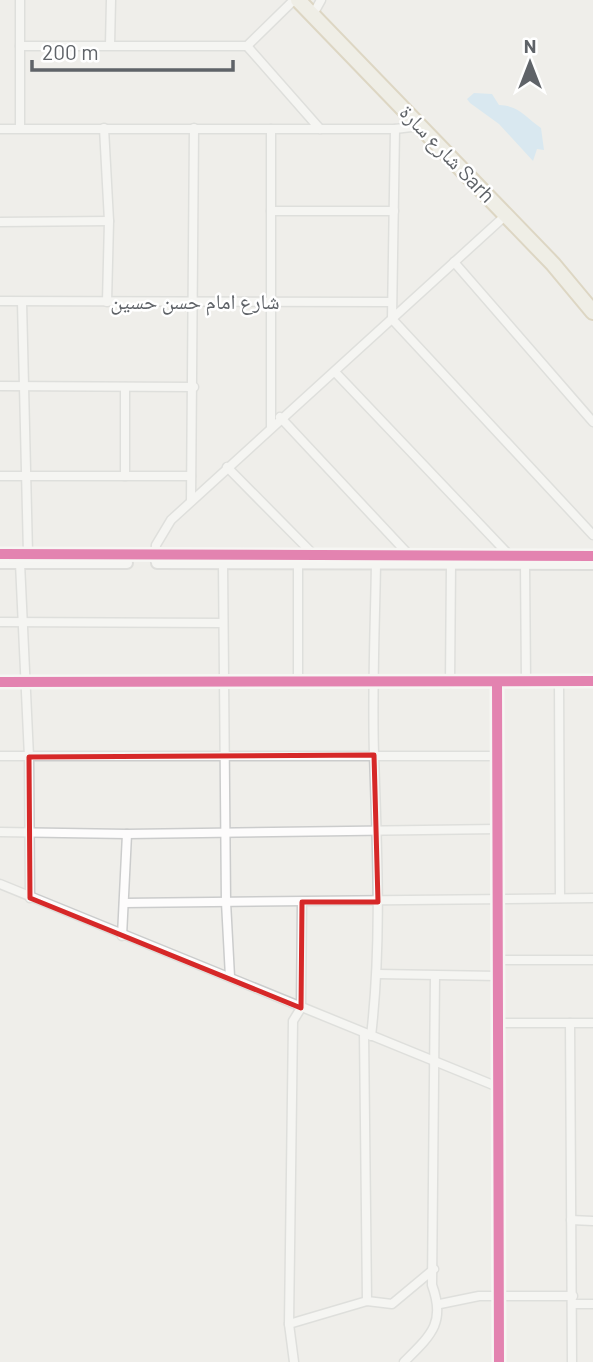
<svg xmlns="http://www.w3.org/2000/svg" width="593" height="1362" font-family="Barlow,'Noto Naskh Arabic',sans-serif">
  <rect width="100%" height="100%" fill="#efeeea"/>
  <!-- water -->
  <path fill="#bfe0f9" d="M474,93l18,1 7,11c21,1 26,12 42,23l3,22 -7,-1 -4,12 -34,-37 -29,-21 -3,-4z"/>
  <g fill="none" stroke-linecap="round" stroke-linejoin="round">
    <defs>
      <g id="street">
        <path d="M316,9l5,-9"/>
        <path d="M110,45l1,-45"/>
        <path d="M20,46h227l47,-46"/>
        <path d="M247,46l73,83"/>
        <path d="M20,128v-128"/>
        <path d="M104,128l5,93 -2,81"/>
        <path d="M0,129h395l25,-3"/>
        <path d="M395,129l-3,190 201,216"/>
        <path d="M271,211h123"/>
        <path d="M0,222l109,-1"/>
        <path d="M454,262l139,160"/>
        <path d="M0,301l391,1"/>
        <path d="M22,302l6,252"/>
        <path d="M335,372l176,185"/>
        <path d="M0,386l194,1"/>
        <path d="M125,387v89"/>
        <path d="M280,417l130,139"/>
        <path d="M271,427v-298"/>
        <path d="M227,467l87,88"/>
        <path d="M0,476h191"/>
        <path d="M191,501l3,-373"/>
        <path d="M155,560l1,-15 15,-25 335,-305"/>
        <path d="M20,563l9,194 1,141"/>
        <path d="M298,563v118"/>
        <path d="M223,564l3,338 4,75"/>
        <path d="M525,564l1,118"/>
        <path d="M0,622l223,1"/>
        <path d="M0,682l593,-1"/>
        <path d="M559,682l1,216"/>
        <path d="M450,683l1,-119"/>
        <path d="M497,683l2,679"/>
        <path d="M0,756h496"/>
        <path d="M0,832l127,2 371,-5"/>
        <path d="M0,884l498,203"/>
        <path d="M124,903l469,-5"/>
        <path d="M122,936l5,-102"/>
        <path d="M498,960h95"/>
        <path d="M378,974l120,2"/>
        <path d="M498,1023h95"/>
        <path d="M570,1023l2,339"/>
        <path d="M364,1033l3,268"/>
        <path d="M371,1036c11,-94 6,-187 3,-282 -2,-63 1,-127 2,-191"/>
        <path d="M571,1220l22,1"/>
        <path d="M440,1304l39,-8h94"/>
        <path d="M573,1304h20"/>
        <path d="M289,1324l78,-23 25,3 42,-35"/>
        <path d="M294,1362l-5,-38 4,-303 8,-13 1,-106"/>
        <path d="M404,1362c27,-27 42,-39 28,-77l3,-309"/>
      </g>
      <g id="secondary">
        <path d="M0,554l593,2"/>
        <path d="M0,563h127"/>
        <path d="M157,563l436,1"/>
      </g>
      <path id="highway" d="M298,0l255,264 40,48"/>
    </defs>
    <!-- street casing -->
    <use href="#street" stroke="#cbcccc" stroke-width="11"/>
    <!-- secondary casing -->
    <use href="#secondary" stroke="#cacacb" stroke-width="14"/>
    <!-- highway casing -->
    <use href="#highway" stroke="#c8b996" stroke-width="18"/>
    <!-- street -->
    <use href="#street" stroke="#fdfcfc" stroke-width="8"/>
    <!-- secondary -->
    <use href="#secondary" stroke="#fdfcfc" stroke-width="10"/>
    <!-- highway -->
    <use href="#highway" stroke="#f0ede3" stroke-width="14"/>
    <defs>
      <g id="cycleway">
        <path d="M0,554l593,2"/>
        <path d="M0,682l593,-1"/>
        <path d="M497,683l2,679"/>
      </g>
    </defs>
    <!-- cycleway casing -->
    <use href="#cycleway" stroke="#fff" stroke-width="15"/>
    <!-- cycleway -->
    <use href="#cycleway" stroke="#d6006c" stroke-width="10"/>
  </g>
  <!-- marked area -->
  <path d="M0 0H593V1362H0ZM374,755l4,147h-76l-1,106 -271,-110 -1,-141z" fill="#efeeea" fill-opacity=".55" fill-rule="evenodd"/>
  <path fill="none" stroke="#d62828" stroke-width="5" stroke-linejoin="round" d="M374,755l4,147h-76l-1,106 -271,-110 -1,-141z"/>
  <g text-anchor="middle" stroke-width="5" stroke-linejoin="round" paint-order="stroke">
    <!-- street labels -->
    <g font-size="21" fill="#5f6368" stroke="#fff">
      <text transform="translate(447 154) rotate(46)" y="7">شارع سارة Sarh</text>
      <text x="195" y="309">شارع امام حسن حسين</text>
    </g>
  </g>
  <!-- north arrow -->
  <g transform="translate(530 63)" stroke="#ffffff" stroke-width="5" paint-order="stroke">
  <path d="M0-5L12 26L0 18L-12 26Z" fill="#5f6368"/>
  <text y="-10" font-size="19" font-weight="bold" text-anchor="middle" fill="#5f6368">N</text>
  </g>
  <!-- scale -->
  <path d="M32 60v10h201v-10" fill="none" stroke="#5f6368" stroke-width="3.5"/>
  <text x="42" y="60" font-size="21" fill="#5f6368" stroke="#ffffff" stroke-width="5" paint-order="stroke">200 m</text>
</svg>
